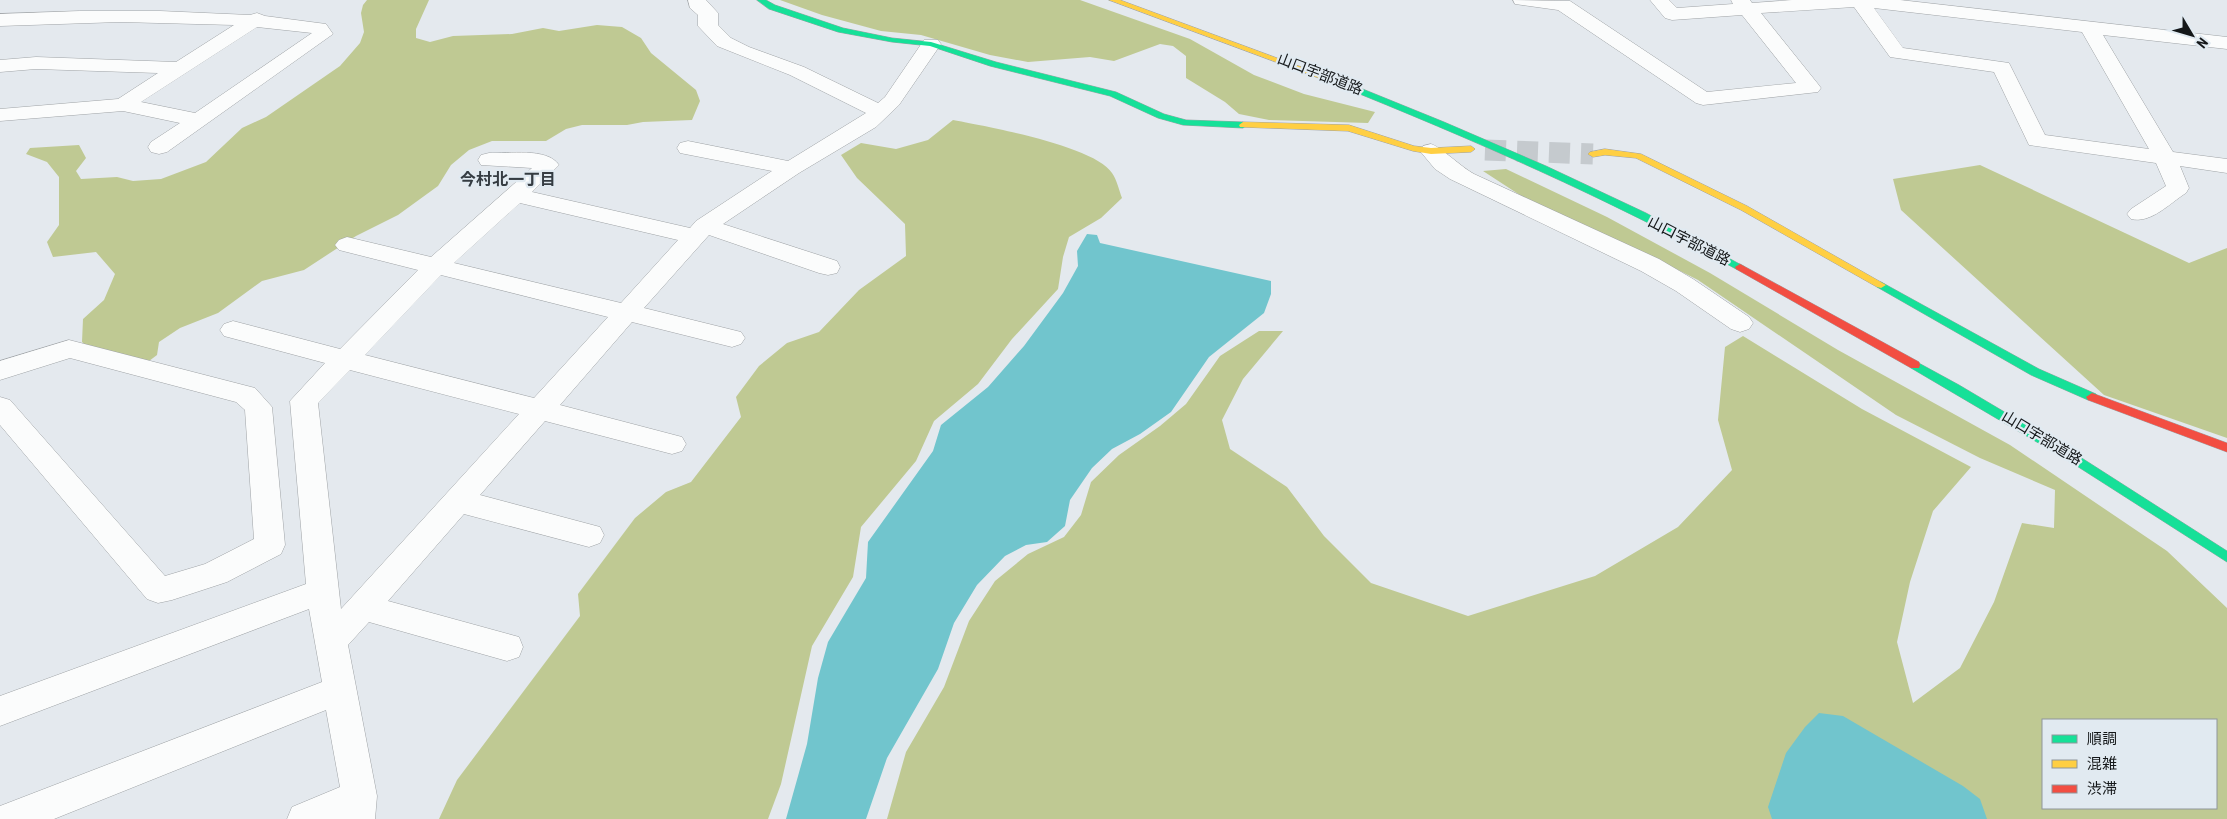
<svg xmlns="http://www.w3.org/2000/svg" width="2227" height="819" font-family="'Roboto Condensed','Noto Sans JP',sans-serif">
  <rect width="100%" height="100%" fill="#e4e9ee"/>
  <!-- forest -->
  <g fill="#bfc993" fill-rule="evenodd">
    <path d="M367,0h62l-13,29v9l14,4 23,-6 59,-2 31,-6 16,3 38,-6 25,2 19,11 10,15 45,37 4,11 -8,19 -49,2 -16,3h-45l-16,4 -20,12h-54l-23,9 -18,15 -13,21 -40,29 -42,21 -52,34 -42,11 -44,32 -38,15 -21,14 -2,13 -8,6 -54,-7 -13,-12 1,-23 21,-19 11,-26 -19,-22 -43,5 -6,-15 12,-17v-48l-12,-15 -21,-8 4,-6 49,-3 7,13 -10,13 5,8 36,-2 16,4 28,-2 45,-17 36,-34 24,-11 74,-51 20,-23 4,-11 -3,-19 2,-8z"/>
    <path d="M780,0h300l110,39 64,36 50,19 71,18 -7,11 -99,-3 -30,-6 -14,-12 -39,-24v-22l-13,-10 -13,-2 -46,17 -24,-4 -62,5 -38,-7 -69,-20 -40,-4 -59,-16z"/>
    <path d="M953,120c32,6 142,26 159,53 5,7 7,17 10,25l-21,20 -32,19 -6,20 -5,32 -46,50 -34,45 -44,37 -18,40 -55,66 -8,50 -41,69 -31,138 -13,35h-329l18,-39 123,-164 -2,-22 57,-76 31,-26 25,-10 50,-65 -5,-20 23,-31 28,-23 32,-11 40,-42 47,-34 -1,-32 -48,-46 -16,-23 20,-12 35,6 32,-9z"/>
    <path d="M1980,165l209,98 38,-15v190l-123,-43 -203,-185 -8,-31z"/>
    <path d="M1506,169l101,48 103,56 128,77 172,95 157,106 60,57v211h-1340l19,-67 38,-65 25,-66 26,-40 33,-27 36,-17 17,-22 10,-33 28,-27 41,-29 26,-22 34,-48 39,-25h24l-40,48 -21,41 8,29 57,38 37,49 47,47 97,33 127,-40 83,-49 54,-57 -14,-50 7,-73 18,-11 119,73 109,58 -38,44 -23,71 -13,60 16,61 47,-35 34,-66 28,-79 32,5 1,-38 -75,-32 -84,-43 -198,-135 -56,-28 -116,-53 -43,-28zM2043,720h173v88h-173z"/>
  </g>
  <!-- water -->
  <g fill="#71c5cd">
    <path d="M1087,234l10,1 3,8 171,38v13l-7,19 -55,44 -38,55 -31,22 -28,15 -20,19 -22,32 -5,26 -18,16 -21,3 -21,11 -28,29 -23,38 -16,46 -51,89 -21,61h-80l21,-75 11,-66 10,-36 38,-64 2,-36 65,-91 8,-26 47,-38 36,-41 39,-53 15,-27 -1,-15z"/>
    <path d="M1819,713l24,3 120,70 17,13 7,20h-215l-4,-12 18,-54 19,-26z"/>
  </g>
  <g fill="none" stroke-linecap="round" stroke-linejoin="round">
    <!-- secondary-tunnel -->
    <path stroke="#c5cace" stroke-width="21" stroke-dasharray="21 11" stroke-linecap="butt" d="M1485,150l108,4"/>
    <defs>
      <g id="street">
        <path d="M688,0h18l12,13v12l13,13 18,9 55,20 74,36 7,-6 39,-57h14l3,4 -42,61 -23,22 -77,46 -76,51 114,37 3,6 -3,6 -9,2 -9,-2 -110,-38 -65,73 97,24 4,6 -4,6 -9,3 -100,-25 -72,83 122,32 4,7 -4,7 -10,3 -127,-33 -65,74 120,32 4,8 -4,8 -11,4 -125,-33 -76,87 131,36 4,10 -4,10 -12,4 -138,-39 -21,23 29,151 -2,23h-88l5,-12 48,-20 -14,-77 -272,109h-54v-13l322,-124 -13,-73 -309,117v-30l306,-112 -16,-183 35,-38 -101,-27 -4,-6 4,-6 9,-3 107,28 78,-79 -79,-20 -4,-5 4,-5 8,-3 84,20 101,-89 -51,-3 -3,-5 3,-5 8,-2c19,1 58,-6 70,12l-27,27 158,36 6,-7 76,-50 -92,-18 -3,-5 3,-5 8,-2 100,20 78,-48 -76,-38 -73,-29 -19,-20v-11l-8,-7zM520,203l158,37 -57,63 -167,-40zM441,275l167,42 -74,81 -169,-43zM350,370l169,44 -178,195 -23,-206z"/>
        <path d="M1513,0l57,1 137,91 89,-9 -54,-68 -70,5 -7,-2 -15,-18h19l8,8 56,-4 -2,-4h19l2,3 40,-3h108l327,37v12l-124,-14 70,117 54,7v14l-47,-7 9,22 -3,5c-16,10 -35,31 -55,26l-4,-5 4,-5 35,-23 -10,-23 -127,-18 -35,-73 -104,-15 -36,-50 -93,6 57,71 3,4 -3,4 -115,13 -7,-2 -138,-93 -43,-6zM1874,8l208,24 67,117 -104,-14 -36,-72 -106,-15z"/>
        <path d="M80,11h80l90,4 7,-2 8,3 61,8 7,10 -166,118 -8,2 -8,-2 -3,-5 3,-5 29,-19 -57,-12 -123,10v-12l118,-10 40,-26 -122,-4 -36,3v-12l36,-3 140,5 58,-37 -114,-3 -120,4v-12zM257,27l55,6 -117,80 -54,-11z"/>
        <path d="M1431,144c10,3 30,23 43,30l185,85 34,20 56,38 4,6 -4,6 -9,3 -9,-3 -55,-38 -35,-20 -191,-92 -15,-10 -15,-18 3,-5z"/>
        <path d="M69,340l186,48 17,19 13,138 -4,9 -54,28 -55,18 -14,3 -11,-4 -147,-174v-28l10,3 155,176 40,-12 49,-25 -9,-129 -9,-8 -166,-44 -70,22v-19z"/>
      </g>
      <g id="fast">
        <path d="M757,0h9l9,5 68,23 49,10 39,4 65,20 120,30 48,22 22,6 57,2 4,3 -4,3 -60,-3 -25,-7 -48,-22 -120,-30 -60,-20 -38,-4 -54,-10 -69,-23z"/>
        <path d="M1338,79l106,43 102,44 100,47 99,54 -5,3 -4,-1c-129,-71 -264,-130 -401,-185l-1,-2z"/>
        <path d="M1881,282l158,87 57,25 2,3 -2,3h-8l-57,-25 -154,-88 -1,-2z"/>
        <path d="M1915,361l44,24 118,70 150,96v11l-158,-101 -158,-93 -1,-3z"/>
      </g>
      <g id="slow">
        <path d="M1109,0h11l222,82 -1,2h-6z"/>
        <path d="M1243,122l106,3 65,21 17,2 40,-2 4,3 -4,3 -40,2 -18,-3 -65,-20 -108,-4 -1,-2z"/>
        <path d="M1605,149l36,5 106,52 139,79 -5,3 -4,-1 -136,-77 -105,-52 -31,-3 -12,2 -5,-3 2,-2z"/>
      </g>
      <g id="jam">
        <path d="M1740,264l179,98 1,3 -1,3h-8l-175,-99 -1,-2z"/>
        <path d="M2092,393l135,50v9l-139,-52 -2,-3z"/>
      </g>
    </defs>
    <!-- street casing -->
    <use href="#street" stroke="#9fa3a6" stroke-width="1"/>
    <!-- fast casing -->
    <use href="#fast" stroke="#9fa3a6" stroke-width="1"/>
    <!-- slow casing -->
    <use href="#slow" stroke="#9fa3a6" stroke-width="1"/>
    <!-- jam casing -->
    <use href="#jam" stroke="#9fa3a6" stroke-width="1"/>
    <!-- street -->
    <use href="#street" fill="#fbfcfc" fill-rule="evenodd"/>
    <!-- fast -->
    <use href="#fast" fill="#16e098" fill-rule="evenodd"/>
    <!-- slow -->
    <use href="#slow" fill="#ffcf43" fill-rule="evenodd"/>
    <!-- jam -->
    <use href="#jam" fill="#f24e42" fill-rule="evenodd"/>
  </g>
  <g text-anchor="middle" stroke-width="4.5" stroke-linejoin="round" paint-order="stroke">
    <!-- street labels -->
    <g font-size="15" fill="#141719" stroke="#e1eaf1">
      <text transform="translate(1320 74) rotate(21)" y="5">山口宇部道路</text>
      <text transform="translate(1689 241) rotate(27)" y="5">山口宇部道路</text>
      <text transform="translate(2042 438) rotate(31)" y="5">山口宇部道路</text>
    </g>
    <!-- neighbourhood labels -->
    <g font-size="16" font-weight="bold" fill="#353c42" stroke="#e1eaf1">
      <text x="508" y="185">今村北一丁目</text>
    </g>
  </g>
  <!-- legend -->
  <rect x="2042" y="719" width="175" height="90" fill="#e1eaf1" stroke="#8f969b"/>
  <rect x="2052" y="735" width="25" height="8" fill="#16e098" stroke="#8f969b"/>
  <text x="2087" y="744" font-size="15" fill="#141719">順調</text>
  <rect x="2052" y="760" width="25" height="8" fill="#ffcf43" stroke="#8f969b"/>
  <text x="2087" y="769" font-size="15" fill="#141719">混雑</text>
  <rect x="2052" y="785" width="25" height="8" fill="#f24e42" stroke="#8f969b"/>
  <text x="2087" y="794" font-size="15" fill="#141719">渋滞</text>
  <!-- north arrow -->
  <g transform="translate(2192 35) rotate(128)" stroke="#e1eaf1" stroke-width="4" paint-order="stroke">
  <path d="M0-4L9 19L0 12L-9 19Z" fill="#141719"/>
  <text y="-8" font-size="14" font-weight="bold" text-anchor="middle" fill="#141719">N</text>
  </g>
</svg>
